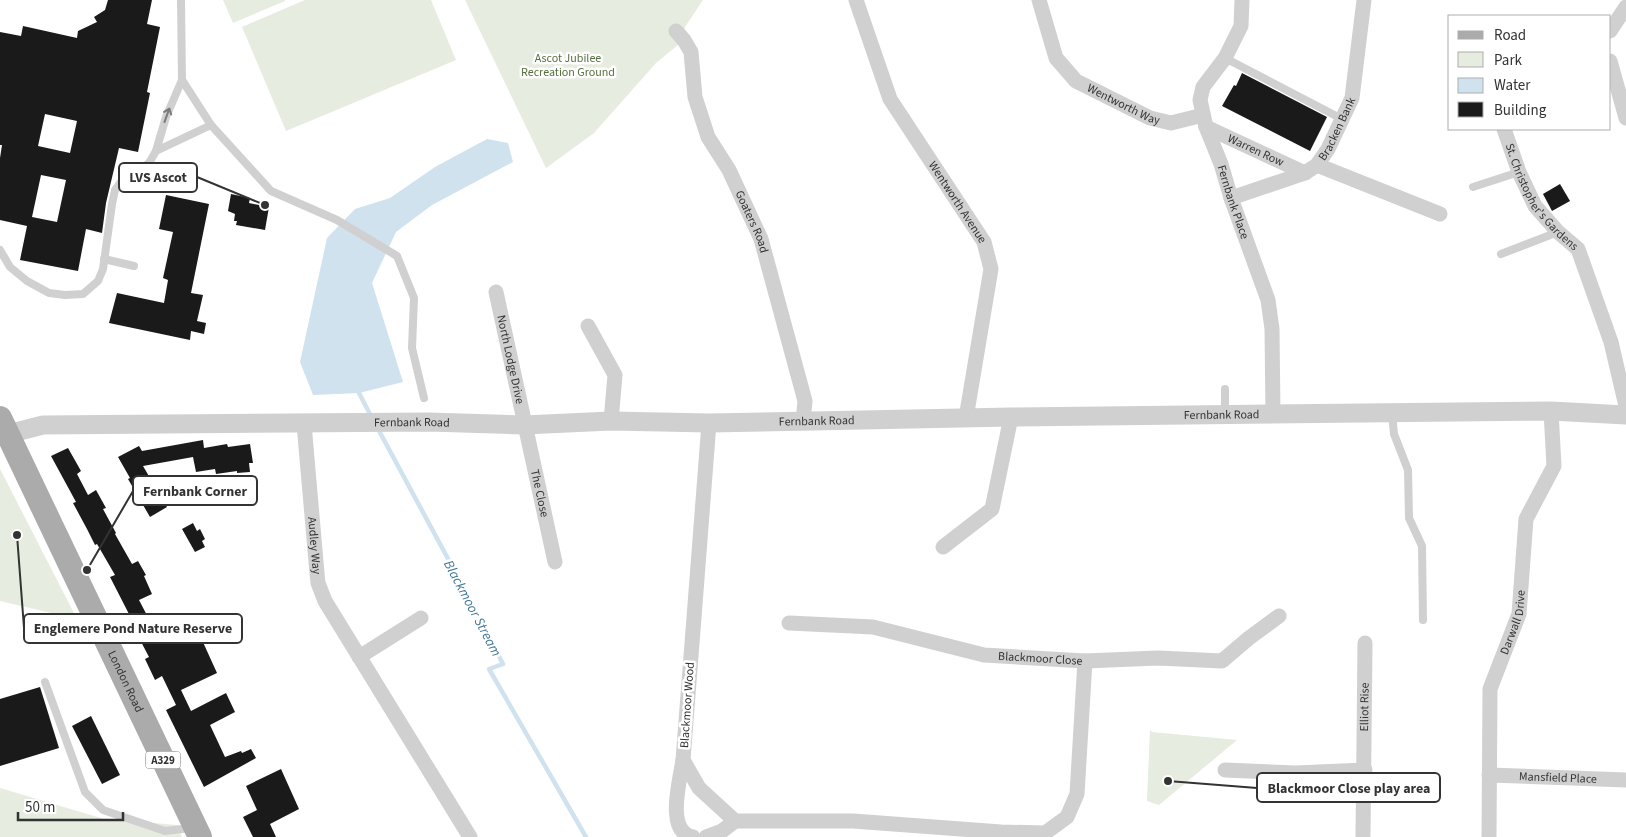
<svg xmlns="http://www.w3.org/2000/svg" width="1626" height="837" font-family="'Source Sans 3',sans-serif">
  <rect width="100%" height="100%" fill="#fff"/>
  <!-- green -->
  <g fill="#e6ecdf">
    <path d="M223,0h62v1l-52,22z"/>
    <path d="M305,0h126l25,60 -170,71 -44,-104z"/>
    <path d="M465,0h238l-18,27 -1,13 -28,23 -62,70 -48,35z"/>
    <path d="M0,469l77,150 -77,-18z"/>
    <path d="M1150,730l2,2 85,8 -78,65 -12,-4z"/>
    <path d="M0,788l104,31 73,6 5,12h-182z"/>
  </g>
  <!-- water -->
  <path fill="#cfe2ee" d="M487,139l21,4 5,19 -81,43 -36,27 -24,51 31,99 -44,11 -46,2 -13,-33 27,-124 28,-29 35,-11 45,-31z"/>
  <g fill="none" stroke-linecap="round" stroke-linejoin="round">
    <!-- stream -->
    <g stroke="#cfe2ee" stroke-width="4.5">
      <path d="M359,393l13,25"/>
      <path d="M377,427l97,180 29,57 -14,5 97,168"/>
    </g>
  </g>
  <!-- building -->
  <g fill="#1a1a1a" fill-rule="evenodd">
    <path d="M108,0h44l-5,24 13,3 -13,65 3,1 -12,59 -19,-4 -13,55 -4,30 -16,-4 -8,42 -58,-11 7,-34 -27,-6v-62l2,-13h-2v-113l21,4 2,-10 54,12 1,-7 19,-9 -3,-5 11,-7zM45,114l32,7 -7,32 -32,-7zM41,175l25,5 -9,42 -25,-5z"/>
    <path d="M1242,73l85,44 -17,34 -88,-45 12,-21 2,1z"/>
    <path d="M1560,184l10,17 -18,10 -9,-17z"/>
    <path d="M231,194l19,4 -1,5 20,4 -4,23 -29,-5 1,-4h-3l1,-7 -7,-3z"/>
    <path d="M166,195l43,9 -18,89 12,2 -6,26 9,2 -2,11 -13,-3 -1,9 -81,-17 8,-30 47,10 4,-23 -5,-2 10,-46 -14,-3z"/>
    <path d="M203,440l1,8 23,-4 1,3 22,-3 3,19h-4l1,9 -13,1v-2l-21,3 -1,-5 -19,3 -3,-15 -50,9 24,41 -17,10 -22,-38 2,-1 -12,-21 21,-11 3,5z"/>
    <path d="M68,448l13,23 -4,3 11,21 8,-5 10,18 -3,1 13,24 -1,1 17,30 6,-3 8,14 -2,1 8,18 -13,6 13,25 26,-10 4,12 4,-2 10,18 6,-3 15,33 -36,17 10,21 35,-18 9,19 -25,13 15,32 16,-6 1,2 9,-4 5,9 -52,29 -38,-77 10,-5 -14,-29 -7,4 -10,-21 4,-2 -21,-40 2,-1 -20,-39 5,-2 -18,-31 -2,1 -8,-16 -14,-26 3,-1 -25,-46z"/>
    <path d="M193,523l4,8 3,-2 5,10 -3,2 3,6 -10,5 -13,-23z"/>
    <path d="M40,687l19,61 -59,18v-67z"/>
    <path d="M91,716l29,59 -18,9 -30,-58z"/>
    <path d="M281,769l18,40 -29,15 6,13h-23l-10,-20 14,-7 -11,-24z"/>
  </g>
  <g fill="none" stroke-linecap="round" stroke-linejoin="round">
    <!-- service -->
    <g stroke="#d0d0d0" stroke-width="8">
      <path d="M1225,58l117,61"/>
      <path d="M182,80l29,45 60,66 66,29 60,36 17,42 -2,50 12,50"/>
      <path d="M156,151l55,-26"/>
      <path d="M1473,187l46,-15"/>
      <path d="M0,250l10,17 17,14 22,12 16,2 18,-1 15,-13 5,-12 9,-65 3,-14 6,-8 28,-19 7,-12 10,-34 16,-37 -1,-80"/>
      <path d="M1501,254l57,-22"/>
      <path d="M104,259l30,7"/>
      <path d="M1225,389v26"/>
      <path d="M1392,413l2,21 14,36 1,48 13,28 1,74"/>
      <path d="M45,682l40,110 18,18 62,21 26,-3"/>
    </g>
    <!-- minor -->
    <g stroke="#d0d0d0" stroke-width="15">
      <path id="s1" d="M856,0l34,99 94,143 7,27 -25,149"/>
      <path id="s2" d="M1039,0l17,58 20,23 74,37 21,5 32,-8"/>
      <path id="s3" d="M1242,0l-1,26 -16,32 -22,29 -3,13 6,27 15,37 10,34 37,102 4,29 1,85"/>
      <path id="s4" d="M676,31l8,9 7,12 4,45 13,40 21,33 32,69 44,162 -2,21"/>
      <path d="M1610,31l16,-24"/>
      <path d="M1610,61l16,57"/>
      <path id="s5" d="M1206,127l99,46"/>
      <path id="s6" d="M1504,129l15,43 16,34 23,26 20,17 33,93 15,64"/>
      <path d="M1317,165l123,49"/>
      <path id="s7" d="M1231,198l74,-25 12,-8 11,-16 24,-51 12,-98"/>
      <path id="s8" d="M496,292l59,270"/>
      <path d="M588,326l27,49 -4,46"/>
      <path d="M709,423l-26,337 16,28 36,33h118l148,11 44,1 22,-16 10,-23 8,-133"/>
      <path id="s9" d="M304,424l13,149 1,10 7,18 145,236"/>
      <path d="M943,547l49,-38 19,-92"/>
      <path id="s10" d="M789,623l84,4 111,28 101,6 73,-3 64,3 27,-23 30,-22"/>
      <path d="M359,657l62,-39"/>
      <path d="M683,760c-3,20 -18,72 10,77"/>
      <path d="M1225,770l71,3 69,-3"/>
      <path id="s11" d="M1489,775l137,5"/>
      <path d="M706,837l16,-6 13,-10"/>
      <path id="s12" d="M1363,837l2,-194"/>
      <path id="s13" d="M1489,837l1,-148 29,-75 7,-95 28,-53 -3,-55"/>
    </g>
    <!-- tertiary -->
    <path stroke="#d0d0d0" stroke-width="19" id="s14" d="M8,434l35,-9 386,-3 95,3 87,-4 98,2 302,-6 540,-6 75,4"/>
    <!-- primary -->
    <path stroke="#ababab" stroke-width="24" id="s15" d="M0,418l200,419"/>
  </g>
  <!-- one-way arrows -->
  <defs><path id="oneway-shaft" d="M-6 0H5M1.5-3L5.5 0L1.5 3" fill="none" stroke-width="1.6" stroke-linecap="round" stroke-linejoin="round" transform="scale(1.25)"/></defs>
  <use stroke="#7a7a7a" href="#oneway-shaft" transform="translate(167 115) rotate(-70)"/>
  <g text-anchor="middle" stroke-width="5" stroke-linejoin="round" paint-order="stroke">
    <!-- shield labels -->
    <rect fill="#fff" stroke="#707070" stroke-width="1" x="145.5" y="751.5" width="35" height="17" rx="4"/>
    <g font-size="11" font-weight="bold" fill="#333">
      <text x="163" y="764">A329</text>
    </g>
    <!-- park labels -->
    <g font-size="12" fill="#56703f" stroke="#fff">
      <text x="568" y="62">Ascot Jubilee<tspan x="568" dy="14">Recreation Ground</tspan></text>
    </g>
    <!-- street labels -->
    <g font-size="12" fill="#333" stroke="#fff">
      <text dy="4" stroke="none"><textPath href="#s2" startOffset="144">Wentworth Way</textPath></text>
      <text dy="4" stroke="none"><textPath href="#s7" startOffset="134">Bracken Bank</textPath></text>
      <text dy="4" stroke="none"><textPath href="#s5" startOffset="55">Warren Row</textPath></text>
      <text dy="4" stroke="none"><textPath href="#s6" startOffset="79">St. Christopher's Gardens</textPath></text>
      <text dy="4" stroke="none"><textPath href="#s1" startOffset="228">Wentworth Avenue</textPath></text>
      <text dy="4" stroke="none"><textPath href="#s3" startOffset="219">Fernbank Place</textPath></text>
      <text dy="4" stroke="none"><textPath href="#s4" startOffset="209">Goaters Road</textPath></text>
      <text dy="4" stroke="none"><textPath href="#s8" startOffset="69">North Lodge Drive</textPath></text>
      <text dy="4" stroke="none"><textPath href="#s14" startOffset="1215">Fernbank Road</textPath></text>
      <text dy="4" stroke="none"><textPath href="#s14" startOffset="405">Fernbank Road</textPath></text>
      <text dy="4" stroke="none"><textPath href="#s14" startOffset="810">Fernbank Road</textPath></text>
      <text dy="4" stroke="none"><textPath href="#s8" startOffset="206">The Close</textPath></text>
      <text dy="4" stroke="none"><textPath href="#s9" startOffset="122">Audley Way</textPath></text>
      <text dy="4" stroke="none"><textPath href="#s13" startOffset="219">Darwall Drive</textPath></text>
      <text dy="4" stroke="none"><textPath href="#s10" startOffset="255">Blackmoor Close</textPath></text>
      <text dy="4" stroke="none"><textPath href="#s15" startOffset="292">London Road</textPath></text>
      <text transform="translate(687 705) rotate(-86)" y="4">Blackmoor Wood</text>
      <text dy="4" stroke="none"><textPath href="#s12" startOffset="130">Elliot Rise</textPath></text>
      <text dy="4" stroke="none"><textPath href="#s11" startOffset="69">Mansfield Place</textPath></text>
    </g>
    <!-- water labels -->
    <g font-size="14" font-style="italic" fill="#3f7597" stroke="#fff">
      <text transform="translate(473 608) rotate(62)" y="5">Blackmoor Stream</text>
    </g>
  </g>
  <!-- callouts -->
  <path fill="none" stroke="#333" stroke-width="2" d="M265 205L197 177M87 570L133 491M17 535L24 628M1168 781L1257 788"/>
  <g fill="#333" stroke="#fff" stroke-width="2">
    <circle cx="265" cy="205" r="5"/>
    <circle cx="87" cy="570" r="5"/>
    <circle cx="17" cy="535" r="5"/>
    <circle cx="1168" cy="781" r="5"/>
  </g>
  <g fill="#fff" stroke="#333" stroke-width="2">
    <rect x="119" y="163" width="78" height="29" rx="5"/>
    <rect x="133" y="476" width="124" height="29" rx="5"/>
    <rect x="24" y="614" width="218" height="29" rx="5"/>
    <rect x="1257" y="773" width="183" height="29" rx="5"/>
  </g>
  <g font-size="14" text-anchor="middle" font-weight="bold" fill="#333">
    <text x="158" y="182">LVS Ascot</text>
    <text x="195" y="496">Fernbank Corner</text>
    <text x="133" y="633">Englemere Pond Nature Reserve</text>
    <text x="1349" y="793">Blackmoor Close play area</text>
  </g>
  <!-- legend -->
  <rect x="1448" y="15" width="162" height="115" fill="#ffffff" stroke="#adadad"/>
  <rect x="1458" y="31" width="25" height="8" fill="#ababab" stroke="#adadad"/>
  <text x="1494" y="40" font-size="15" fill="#333333">Road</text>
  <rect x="1458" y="52" width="25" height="15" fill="#e6ecdf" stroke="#adadad"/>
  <text x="1494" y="65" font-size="15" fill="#333333">Park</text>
  <rect x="1458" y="78" width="25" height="15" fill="#cfe2ee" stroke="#adadad"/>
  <text x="1494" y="90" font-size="15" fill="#333333">Water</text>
  <rect x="1458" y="102" width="25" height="15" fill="#1a1a1a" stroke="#adadad"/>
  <text x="1494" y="115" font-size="15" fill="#333333">Building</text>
  <!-- scale -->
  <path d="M18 812v8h105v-8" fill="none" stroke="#333333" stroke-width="2.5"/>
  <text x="25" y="812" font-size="15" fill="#333333" stroke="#ffffff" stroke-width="4" paint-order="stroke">50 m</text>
</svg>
